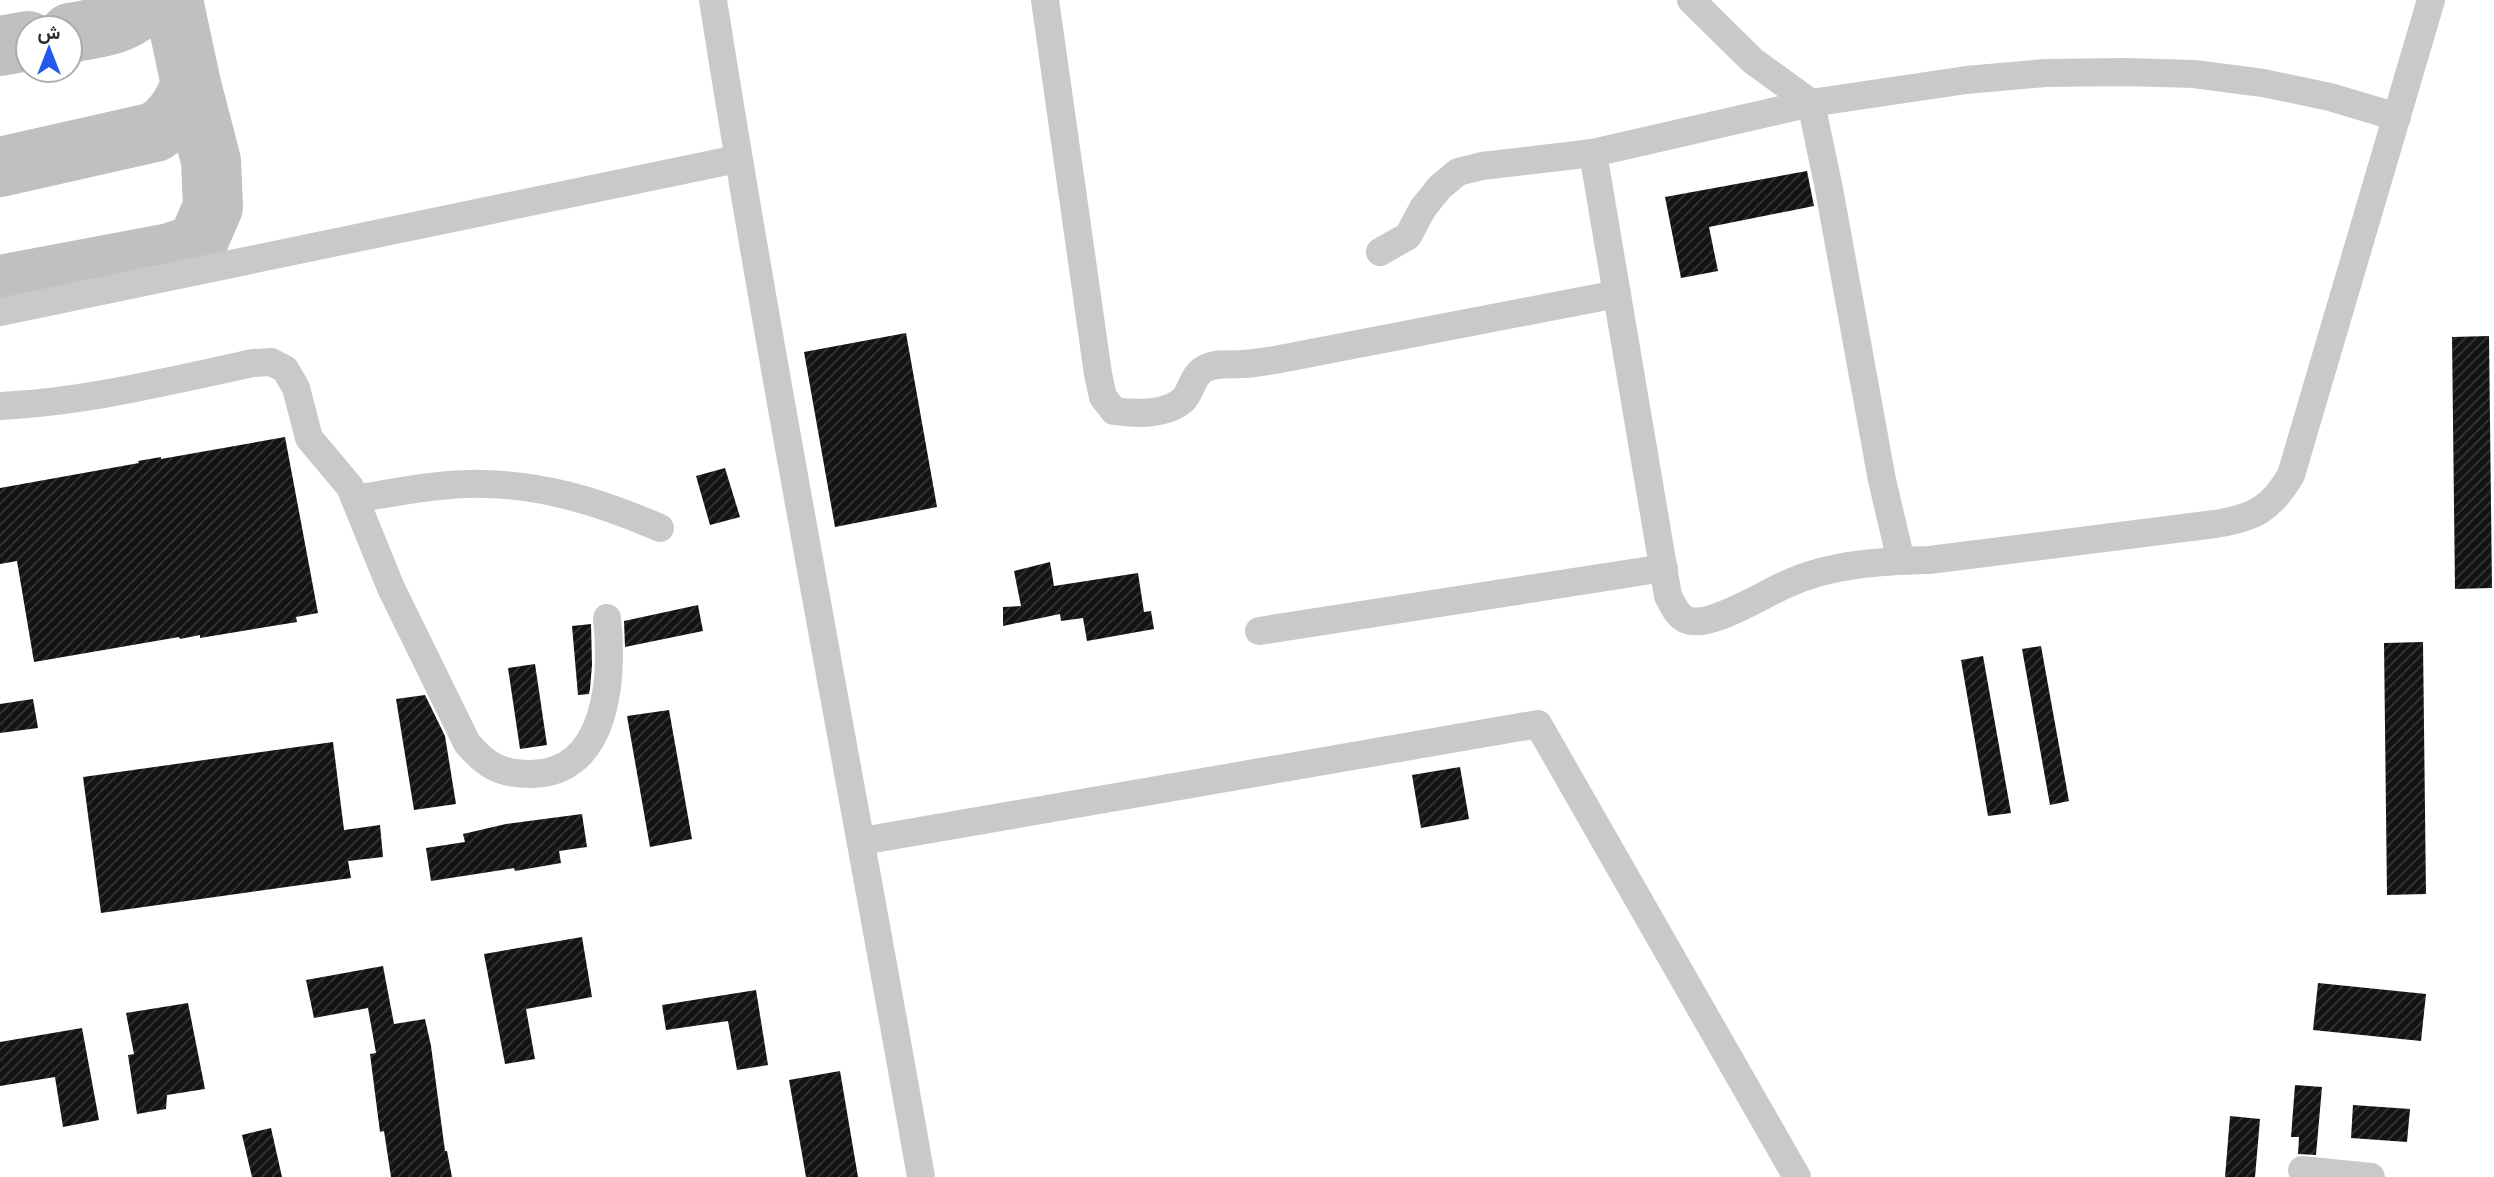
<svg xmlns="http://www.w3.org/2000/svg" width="2494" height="1177" font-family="Jost,Vazirmatn,sans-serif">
  <defs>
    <pattern id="building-hatch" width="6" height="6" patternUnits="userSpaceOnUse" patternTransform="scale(1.75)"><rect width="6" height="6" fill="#131313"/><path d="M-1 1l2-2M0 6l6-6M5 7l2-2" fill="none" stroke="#363636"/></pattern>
  </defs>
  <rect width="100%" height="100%" fill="#fff"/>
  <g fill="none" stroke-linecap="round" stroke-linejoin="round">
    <!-- taxiway -->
    <g stroke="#c0c0c0" stroke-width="60">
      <path d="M70,33c34,-7 54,-6 79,-33"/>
      <path d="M0,46l28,-5"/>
      <path d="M0,167l155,-35c20,-13 27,-26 36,-48"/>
      <path d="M0,285l170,-32 27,-9 16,-37 -2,-46 -20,-77 -18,-84"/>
    </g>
  </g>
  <!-- building -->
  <g fill="url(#building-hatch)">
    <path d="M1807,171l7,35 -105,21 9,44 -37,7 -16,-81z"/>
    <path d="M906,333l31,174 -102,20 -31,-175z"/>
    <path d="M2489,336l3,252 -37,1 -3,-252z"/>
    <path d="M285,437l33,176 -22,4 1,5 -97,16v-3l-20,4 -1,-2 -145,25 -17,-101 -17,3v-76l139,-25 -1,-2 23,-4v2z"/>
    <path d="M725,468l15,49 -30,8 -14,-49z"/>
    <path d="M1050,562l4,24 84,-13 6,39 7,-1 3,18 -67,12 -4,-23 -22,3 -1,-7 -57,12v-19l18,-1 -7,-35z"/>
    <path d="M698,605l5,26 -78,16 -1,-26z"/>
    <path d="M591,624l1,41 -2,24 -1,5 -11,1 -6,-69z"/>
    <path d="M2423,642l3,252 -39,1 -3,-252z"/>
    <path d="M2041,646l28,155 -19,4 -28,-156z"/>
    <path d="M1983,656l28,157 -23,3 -27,-156z"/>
    <path d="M535,664l12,81 -27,4 -12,-81z"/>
    <path d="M425,695l20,41 11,68 -42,6 -18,-111z"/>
    <path d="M33,699l5,29 -38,5v-29z"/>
    <path d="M669,710l23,129 -42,8 -23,-131z"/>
    <path d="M333,742l11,88 36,-5 3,32 -35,4 3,17 -250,35 -18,-136z"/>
    <path d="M1460,767l9,52 -48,9 -9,-53z"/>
    <path d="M582,814l5,33 -28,4 2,12 -46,8 -1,-3 -83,13 -5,-33 39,-6 -2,-8 43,-10z"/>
    <path d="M582,937l10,60 -66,12 9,50 -30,5 -21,-110z"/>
    <path d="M383,966l11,58 31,-5 6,27 14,105h2l5,26h-61l-7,-46 -4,1 -10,-78 6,-1 -8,-45 -54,10 -8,-38z"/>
    <path d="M2318,983l108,11 -5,47 -108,-11z"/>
    <path d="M756,990l12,75 -31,5 -9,-49 -62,9 -4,-25z"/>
    <path d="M188,1003l17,86 -38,6 -1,14 -29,5 -9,-59 6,-1 -8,-41z"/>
    <path d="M82,1028l17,92 -36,7 -8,-50 -55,9v-44z"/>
    <path d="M840,1071l18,106h-52l-17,-97z"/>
    <path d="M2295,1085l27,2 -6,68 -18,-1 1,-17h-8z"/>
    <path d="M2353,1105l57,4 -3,33 -56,-4z"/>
    <path d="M2230,1116l30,3 -5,58h-30z"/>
    <path d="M271,1128l11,49h-30l-10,-42z"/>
  </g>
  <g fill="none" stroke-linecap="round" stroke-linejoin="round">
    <!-- minor -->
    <g stroke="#c9c9c9" stroke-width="28">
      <path d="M713,0c62,393 139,784 208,1177"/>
      <path d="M1045,0l53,374 5,23 11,14c21,3 52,4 69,-11 9,-9 9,-24 21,-31 12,-7 26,-4 38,-5 11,0 22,-3 33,-4l342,-66"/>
      <path d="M1691,0l62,61 58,42 18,86 53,291 19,81"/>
      <path d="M1593,153l75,443c5,9 9,20 19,24 23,9 78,-27 100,-36 43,-20 95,-23 142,-24l286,-36c39,-6 56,-15 76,-49l140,-475"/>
      <path d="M1380,252l28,-16 15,-28 17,-21 18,-15 24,-6 111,-13 218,-50 155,-23 79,-7 80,-1 69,2 69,9 67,14 67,20"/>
      <path d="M0,312l737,-153"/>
      <path d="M0,406c85,-4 169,-25 253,-43l18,-1 14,7 11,19 13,50 41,49 41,101 76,155c19,23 34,31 64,31 78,0 82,-100 76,-156"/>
      <path d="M355,499c37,-6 75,-14 112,-15 69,-2 131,17 193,44"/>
      <path d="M1259,631l405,-63"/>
      <path d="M862,841l676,-117 259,453"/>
      <path d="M2302,1170l69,7"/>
    </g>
  </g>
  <!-- north arrow -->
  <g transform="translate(49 49)"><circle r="33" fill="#ffffff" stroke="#ababab" stroke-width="2"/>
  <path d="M0-5L12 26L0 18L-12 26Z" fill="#2559ec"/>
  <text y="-10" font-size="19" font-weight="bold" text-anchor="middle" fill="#2c2c2c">ش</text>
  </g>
</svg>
